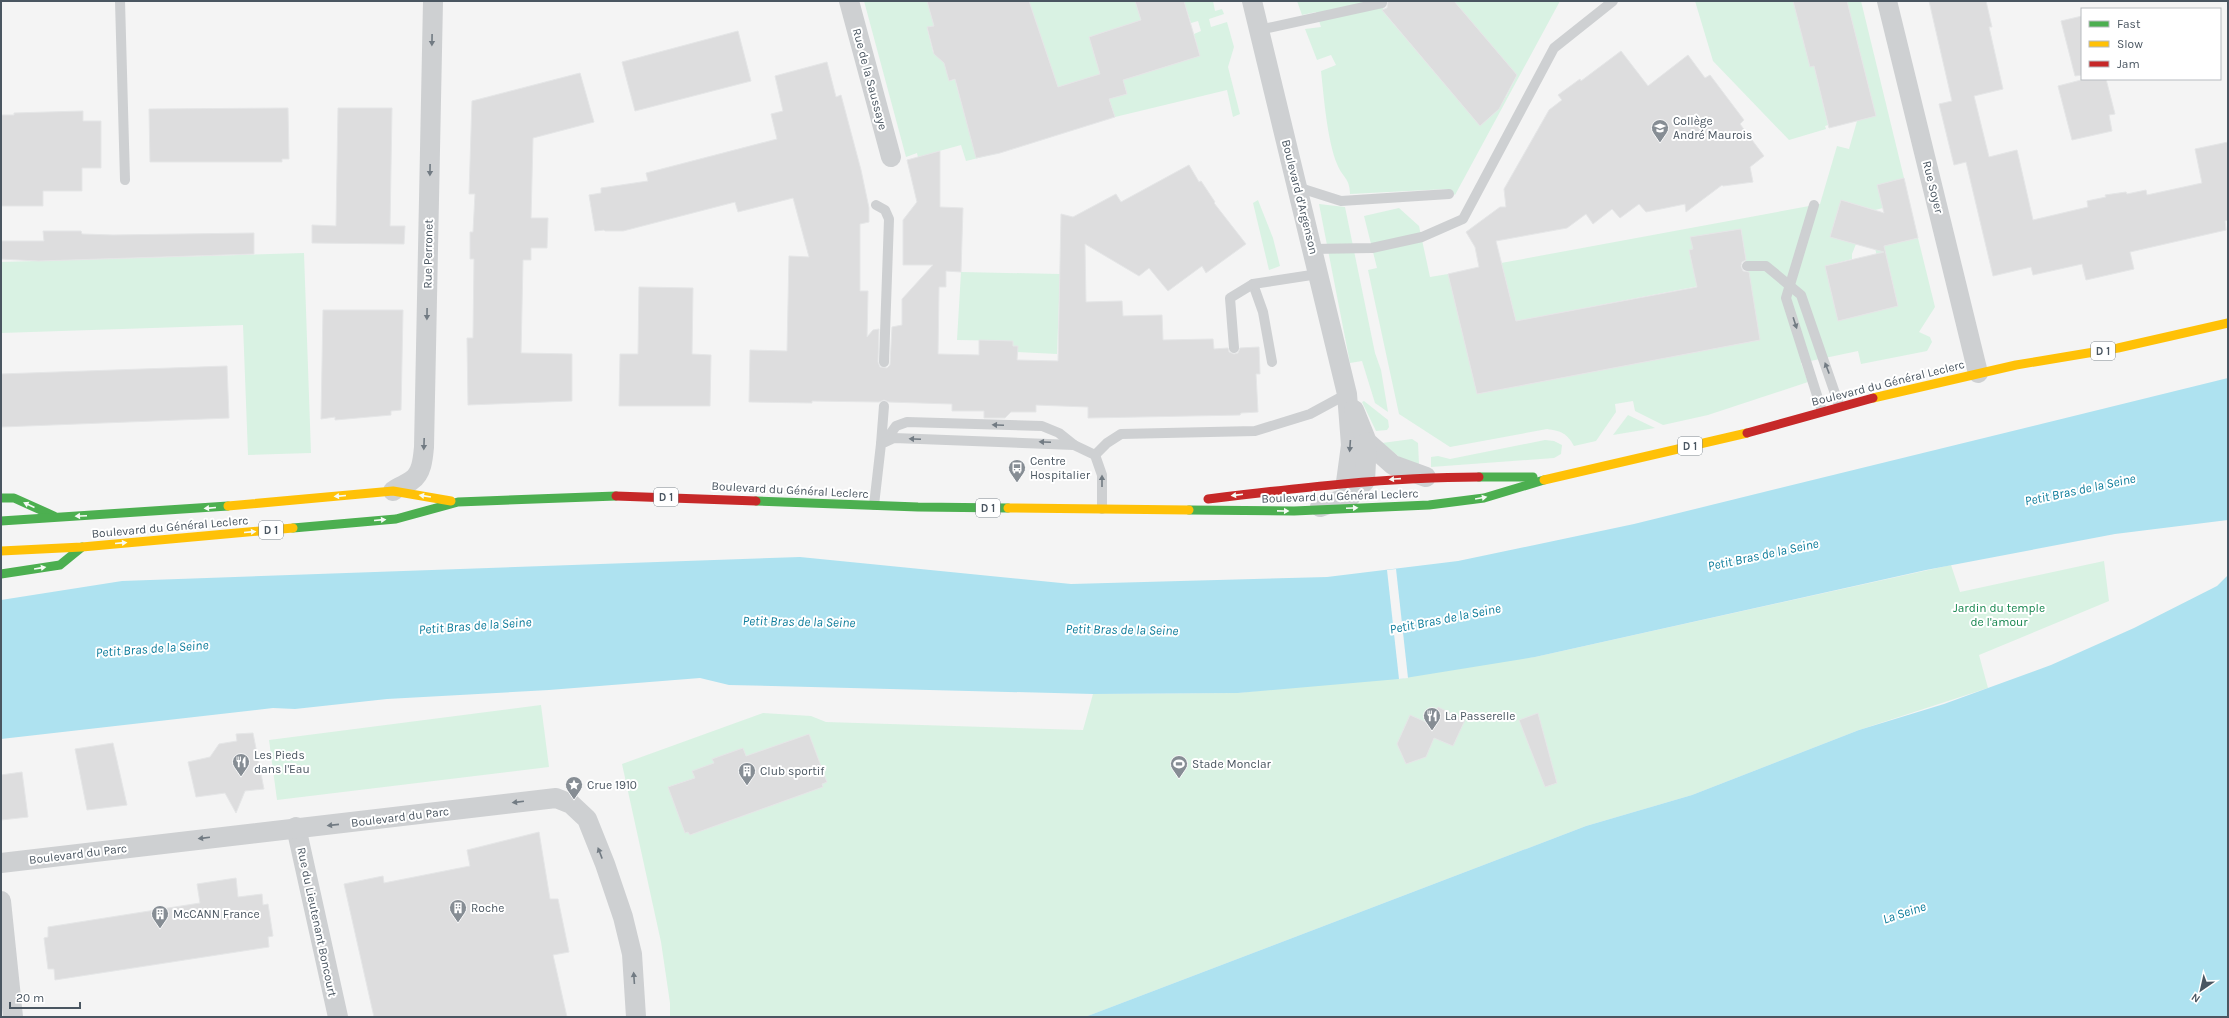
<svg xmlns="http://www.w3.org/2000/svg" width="2229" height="1018" font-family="Karla,sans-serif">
  <rect width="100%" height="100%" fill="#f4f4f4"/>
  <!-- green -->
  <g fill="#d9f2e3">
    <path d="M864,1h63l7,25 -7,2 6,24 7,7 5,1 4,21 9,-2 -2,5 16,58 23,-6 4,17 -33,8 -5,-16 -29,8 -10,22 -5,-22 -11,4z"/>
    <path d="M1029,1h106l6,19 -52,17 11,37 -42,13z"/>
    <path d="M1184,1h29l2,10 7,-2 2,5 -15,5 2,8 16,-5 7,25 -6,20 12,47 -7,3 -6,-27 -112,27 -6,-18 18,-5 -4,-14 77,-24 -6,-22 7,-3 -3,-10 -7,2z"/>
    <path d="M1297,1h84l4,13 95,112 17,-15 -18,-21 27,7 11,-22 -63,-74h106l-105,194 -8,-6 -97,5c0,-16 -8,-17 -13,-30 -10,-25 -13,-66 -16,-93l15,-6 -5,-10 -14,5 -12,-31 16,-2 -5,-15 -14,3z"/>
    <path d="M1695,1h98l21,65 14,59 -3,1 1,3 -37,11 -76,-79z"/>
    <path d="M1847,1h14l43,177 -27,7 6,23 -8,2 -34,-10 -11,37 26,7 -4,10v5l-27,7 13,55 60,-15 -9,-38 -9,1 -5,-21 43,-10 17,69 -16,25 11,5 2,5 -5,9 -66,13 -3,-13 -57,12 7,19 -100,33 -45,10 -28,-14 -2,-10 -18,3 1,8 -20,29 -22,5c-7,-13 -13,-15 -27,-17l-97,18 -51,-33 -31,-144 9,-2 -13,-52 35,-8 20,18 11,51 18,-3 29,120 282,-54 -18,-111 -50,8 2,12 -4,1 10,36 -183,35 -15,-58 319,-59 17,-58 12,3 8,-28 19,-5z"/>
    <path d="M1258,200l15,38 7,28 -11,4 -16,-67z"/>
    <path d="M1319,204l26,3 30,146 6,17 7,42 -13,-9 -13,-42 -12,2z"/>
    <path d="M304,253l7,200 -63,2 -5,-130 -242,8v-71z"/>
    <path d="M961,272l99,2 -3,80 -40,-2v-6h-4v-5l-56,-1z"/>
    <path d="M1364,401l24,19 1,7 -2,3 -11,1 -14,-29z"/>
    <path d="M1628,415l27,13 -42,7z"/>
    <path d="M1412,439l6,4 1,21 -12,-1 -25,-20z"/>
    <path d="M1545,440l9,1 8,4 -1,9 -7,4 -123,9v-10l7,-1 12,3z"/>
    <path d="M2104,561l5,40 -130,54 9,33 -129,42 -167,65 -106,31 -501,191h-415v-14l-9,-61 -39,-178 141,-51 48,3 15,6 257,8 10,-36 145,-1 297,-36 416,-92 9,27z"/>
    <path d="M541,705l8,62 -272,33 -8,-60z"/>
  </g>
  <!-- water -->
  <g fill="#aee2f0">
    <path d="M2228,378v142l-113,14 -189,36 -391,87 -136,22 -161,14 -145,1 -364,-9 -29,-7 -151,12 -162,9 -92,10 -22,-1 -272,31v-139l121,-19 678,-24 271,27 256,-7 131,-16 176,-37z"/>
    <path d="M2228,575v442h-1143l501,-191 106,-31 167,-65 85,-26 107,-39 83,-37 83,-42z"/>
  </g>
  <!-- pier -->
  <path fill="#f4f4f4" d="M1396,569l12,109 -9,1 -12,-109z"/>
  <!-- building -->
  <g fill="#ddddde" stroke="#e5e6e7">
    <path d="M927,1h102l29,86 42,-13 -11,-37 52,-17 -6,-19h49l16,55 -77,24 4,14 -18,5 6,18 -115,36 -24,5 -21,-79 -6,2 -5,-18 -10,-9 -7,-27 7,-1z"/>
    <path d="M1388,1h66l63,74 -18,34 -19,17 -98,-116 5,-2z"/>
    <path d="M1793,1h54l29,115 -47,12 -15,-62 -4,1z"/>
    <path d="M1929,1h57l6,26h-3l14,62 -29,7 15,61 28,-7 16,70 55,-13 -1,-6 19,-4 -1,-2 21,-3 1,2 19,-4 1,5 55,-12 -7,-34 33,-7v78l-3,1 1,9 -96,22 4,17 -48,11 -4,-16 -49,11 -2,-8 -38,9 -27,-114 -12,3 -15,-61 13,-3z"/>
    <path d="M2082,16v59l-7,1 -14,-55z"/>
    <path d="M738,31l13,50 -116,30 -13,-49z"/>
    <path d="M1621,51l27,35 40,-31 17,23 5,-3 34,45 -4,4 24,32 -14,11 3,15 -30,4 -1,-1 -36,27 -1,-8 -39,8 -7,-8 -19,14 -8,-9 -19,15 -7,-10 -19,14 -71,13 20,80 181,-34 -8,-37 4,-1 -3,-12 51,-8 5,31 -4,2 -1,4 2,5 6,1 11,68 -283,54 -29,-120 31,-7 -4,-20 -9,-15 34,-25h6l-2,-18 45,-79 13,-10 -4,-5 22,-16 1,2z"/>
    <path d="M827,62l9,35 5,-2 20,75 8,38v14l-9,2v67h8l-1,46 6,-7 6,-1 -1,33 2,5 7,1 3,-3 2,-38 10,-2v-26l31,-34h-30v-45l14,-18 -10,-42 33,-9v56l23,1 -2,64 -15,-1v16h-7l-1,67 41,1v-15l34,1v5h5l-1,14 41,1 3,-147 12,3 43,-23 5,8 68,-37 10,17 2,-1 14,21 -1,1 32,41 -40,29 -4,-7 -34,25 -19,-23 -10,8 -54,-32 1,58 36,-1 1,15 39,-1 1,25 50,-1 1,10 14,-1 1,4 5,2 4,-1 2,-5 19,-1 1,27h-4l2,38 -17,1 -1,2 -152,3v-11l-52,-2v7h-25l-6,6h-21v-7h-32v-7l-63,-2 -5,-2 -5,2 -67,-1v2l-63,-1 1,-52 37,1 2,-95 20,1 -16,-59 -55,14 -3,-10 -112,29h-18l-1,-1 -9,1 -6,-36 12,-2v-5l47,-7 -2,-8 131,-34 -6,-25 12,-3 -8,-35z"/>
    <path d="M580,73l14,49 -61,16 -2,80h17l-1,30h-16v12h-8l-2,93 51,1v47l-104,4 -1,-67h6l1,-79h-4v-27h3l2,-38h-6l3,-93z"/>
    <path d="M2085,79h21l9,35 -6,1 3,16 -40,9 -14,-54z"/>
    <path d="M288,108l1,51h-7v3h-132l-1,-53z"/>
    <path d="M338,108h54l-2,118h15l-1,18 -92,-1v-18l24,1z"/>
    <path d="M83,111v10h18v47h-19v23h-39v15h-42v-91h13v-2z"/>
    <path d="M1904,178l14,60 -34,8 14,60 -60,15 -13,-55 59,-14 -54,-15 11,-37 43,13 -7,-28z"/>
    <path d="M43,231h38l1,3 31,1 141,-2v21l-215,7 -38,-2v-18h43z"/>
    <path d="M639,287l54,1 -1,66 19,1 -1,51h-91l1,-52h18z"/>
    <path d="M323,310h80l-2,100 -10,1v4l-56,5v-3l-14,2z"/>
    <path d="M227,366l2,52 -228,9v-53z"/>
    <path d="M1438,707l27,13 -12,26 -19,-8 -8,19 -20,7 -9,-20 13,-29 20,9z"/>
    <path d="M1538,713l19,70 -12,4 -26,-67z"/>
    <path d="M253,733l11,56 -19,2 -9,22 -11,-20 -29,4 -8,-35 22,-5 9,-13 18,-3 -1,-7z"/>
    <path d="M809,734l18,48 -5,2 1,3 -133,48 -2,-3 -3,1 -17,-46 27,-9 -3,-7 22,-8 -2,-4 31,-11 3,8z"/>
    <path d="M113,743l14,62 -40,5 -12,-61z"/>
    <path d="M22,772l6,45 -27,3v-45z"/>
    <path d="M539,832l11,67h8l11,53 -16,3 14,62h-193l-30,-133 39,-8 1,7 86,-17 -3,-16z"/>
    <path d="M236,878l2,19 24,-3 1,11 5,-1 5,32 -5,1 1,10 -214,33 -1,-11h-6l-4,-31 4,-1v-10l152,-24 -3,-19z"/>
  </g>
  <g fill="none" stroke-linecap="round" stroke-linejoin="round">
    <!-- lane -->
    <g stroke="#ced0d2" stroke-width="10">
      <path d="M120,1l5,179"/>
      <path d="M1259,30l123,-27"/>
      <path d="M1297,187l44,14 108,-7"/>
      <path d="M876,205l9,5 4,9 -5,143"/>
      <path d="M1814,205l-28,93 36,113"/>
      <path d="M1312,249l60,-1 50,-11 41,-18 91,-171 59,-47"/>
      <path d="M1747,266h19l35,29 38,110"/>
      <path d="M1253,284l10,28 9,50"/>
      <path d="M1234,348l-4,-50 23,-14 65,-10"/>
      <path d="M886,440l10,-14 11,-4 135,4 17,7 15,12"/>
      <path d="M881,444l3,-38"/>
      <path d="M1095,455l12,-12 14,-9 134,-3 55,-17 37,-20"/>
      <path d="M874,505l7,-61 13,-6 180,7 21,10 7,20v34"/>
    </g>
    <!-- street -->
    <g stroke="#ced0d2" stroke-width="20">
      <path d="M849,1l42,156"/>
      <path d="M1252,1l95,393 4,51 -5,37"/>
      <path d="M1887,1l91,372"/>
      <path d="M1354,410l13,32 26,23 33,12"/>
      <path d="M393,491c6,-5 13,-6 19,-11 10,-7 11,-22 12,-33l9,-446"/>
      <path d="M1320,507l31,-11 14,-15 2,-39"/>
      <path d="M296,827l42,190"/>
      <path d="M1,863l555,-65 15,6 16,15 18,45 18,53 9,37 4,63"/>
      <path d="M1,901l12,116"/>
    </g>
    <!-- fast -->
    <g stroke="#4caf50" stroke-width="9">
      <path d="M1479,477h54"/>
      <path d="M1,498h13l40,18"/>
      <path d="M756,501l162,6 90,1"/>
      <path d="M1189,510l105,1 135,-6 55,-7 60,-18"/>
      <path d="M1,521l227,-15"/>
      <path d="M293,528l103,-9 62,-17 158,-6"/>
      <path d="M1,574l59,-9 22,-18"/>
    </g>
    <!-- slow -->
    <g stroke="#ffc107" stroke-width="9">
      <path d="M1873,398l143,-33 102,-17 110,-25"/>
      <path d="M1544,480l203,-47"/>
      <path d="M228,506l165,-15 58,10"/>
      <path d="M1008,508l181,2"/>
      <path d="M1,551l81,-4 211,-19"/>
    </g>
    <!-- jam -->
    <g stroke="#c62828" stroke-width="9">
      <path d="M1747,433l126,-35"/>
      <path d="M616,496l140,5"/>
      <path d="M1208,499c90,-11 180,-22 271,-22"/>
    </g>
  </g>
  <!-- one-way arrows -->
  <defs><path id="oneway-solid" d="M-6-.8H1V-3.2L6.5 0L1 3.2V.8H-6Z"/></defs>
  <g fill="#727b83">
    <use href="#oneway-solid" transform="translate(432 40) rotate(91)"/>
    <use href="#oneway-solid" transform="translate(430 170) rotate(91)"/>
    <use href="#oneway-solid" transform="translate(427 314) rotate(91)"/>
    <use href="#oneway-solid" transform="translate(1795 323) rotate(72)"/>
    <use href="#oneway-solid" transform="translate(1827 368) rotate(-111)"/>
    <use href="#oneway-solid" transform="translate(998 425) rotate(-178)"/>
    <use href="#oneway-solid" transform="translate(915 439) rotate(-178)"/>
    <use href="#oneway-solid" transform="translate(1045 442) rotate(-178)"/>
    <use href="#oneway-solid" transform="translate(424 444) rotate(92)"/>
    <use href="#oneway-solid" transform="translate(1350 446) rotate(94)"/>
    <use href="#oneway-solid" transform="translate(1102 481) rotate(-90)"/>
    <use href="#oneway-solid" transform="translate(518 802) rotate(173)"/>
    <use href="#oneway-solid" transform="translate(333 825) rotate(174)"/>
    <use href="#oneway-solid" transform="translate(204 838) rotate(173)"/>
    <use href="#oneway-solid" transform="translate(600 853) rotate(-111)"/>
    <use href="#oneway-solid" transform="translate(634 978) rotate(-94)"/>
  </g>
  <g fill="#f6fbf6">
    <use href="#oneway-solid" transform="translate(1395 479) rotate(176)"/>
    <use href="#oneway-solid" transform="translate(1237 495) rotate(173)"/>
    <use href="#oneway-solid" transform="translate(340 496) rotate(175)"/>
    <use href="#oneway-solid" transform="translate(425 496) rotate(-171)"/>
    <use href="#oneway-solid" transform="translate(1481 498) rotate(-10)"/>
    <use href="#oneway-solid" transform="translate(29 505) rotate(-156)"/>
    <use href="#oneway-solid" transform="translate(210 508) rotate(175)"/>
    <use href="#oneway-solid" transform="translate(1352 508) rotate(-2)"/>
    <use href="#oneway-solid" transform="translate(1283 511) rotate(1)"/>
    <use href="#oneway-solid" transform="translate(81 516) rotate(177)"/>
    <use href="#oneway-solid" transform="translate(380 520) rotate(-5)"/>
    <use href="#oneway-solid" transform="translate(250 532) rotate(-5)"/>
    <use href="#oneway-solid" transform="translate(121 543) rotate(-5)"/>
    <use href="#oneway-solid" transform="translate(40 568) rotate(-9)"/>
  </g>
  <!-- icons -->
  <defs>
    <symbol id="school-pin" viewBox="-11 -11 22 30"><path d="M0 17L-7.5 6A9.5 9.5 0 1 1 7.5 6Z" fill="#868d94" stroke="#fff"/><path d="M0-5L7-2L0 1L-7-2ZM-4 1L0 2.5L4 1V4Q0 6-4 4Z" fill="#fff"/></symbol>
    <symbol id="bus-pin" viewBox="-11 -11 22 30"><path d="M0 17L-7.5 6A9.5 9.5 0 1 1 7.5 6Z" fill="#868d94" stroke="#fff"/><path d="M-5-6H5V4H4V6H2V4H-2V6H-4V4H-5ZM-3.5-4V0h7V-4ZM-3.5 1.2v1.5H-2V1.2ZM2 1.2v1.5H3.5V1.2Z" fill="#fff"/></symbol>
    <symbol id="restaurant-pin" viewBox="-11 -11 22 30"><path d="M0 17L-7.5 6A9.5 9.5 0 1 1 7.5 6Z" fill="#868d94" stroke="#fff"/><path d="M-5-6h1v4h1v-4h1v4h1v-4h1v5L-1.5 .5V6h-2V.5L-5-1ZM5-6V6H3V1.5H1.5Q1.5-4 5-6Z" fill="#fff"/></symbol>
    <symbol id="stadium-pin" viewBox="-11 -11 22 30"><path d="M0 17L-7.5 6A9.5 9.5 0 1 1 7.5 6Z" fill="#868d94" stroke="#fff"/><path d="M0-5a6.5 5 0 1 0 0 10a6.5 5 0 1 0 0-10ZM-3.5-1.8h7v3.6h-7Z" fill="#fff"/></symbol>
    <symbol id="building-pin" viewBox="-11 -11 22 30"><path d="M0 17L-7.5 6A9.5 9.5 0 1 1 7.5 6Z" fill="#868d94" stroke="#fff"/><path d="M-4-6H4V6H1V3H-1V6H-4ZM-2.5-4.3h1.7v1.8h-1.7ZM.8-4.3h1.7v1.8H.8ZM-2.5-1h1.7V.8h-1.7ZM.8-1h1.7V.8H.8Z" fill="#fff"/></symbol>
    <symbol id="sight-pin" viewBox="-11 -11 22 30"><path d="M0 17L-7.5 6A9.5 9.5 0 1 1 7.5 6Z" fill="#868d94" stroke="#fff"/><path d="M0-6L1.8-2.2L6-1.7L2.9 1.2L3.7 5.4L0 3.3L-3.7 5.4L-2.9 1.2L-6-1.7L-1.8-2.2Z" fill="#fff"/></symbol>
  </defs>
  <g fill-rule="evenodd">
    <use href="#school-pin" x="1650" y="118" width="20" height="27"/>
    <use href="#bus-pin" x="1007" y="458" width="20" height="27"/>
    <use href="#restaurant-pin" x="1422" y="706" width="20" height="27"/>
    <use href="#restaurant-pin" x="231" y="752" width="20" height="27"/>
    <use href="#stadium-pin" x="1169" y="754" width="20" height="27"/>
    <use href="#building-pin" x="737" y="761" width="20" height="27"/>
    <use href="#sight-pin" x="564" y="775" width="20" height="27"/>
    <use href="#building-pin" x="448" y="898" width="20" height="27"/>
    <use href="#building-pin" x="150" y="904" width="20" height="27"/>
  </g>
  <g text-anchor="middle" stroke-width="4" stroke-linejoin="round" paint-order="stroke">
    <!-- shield labels -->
    <g fill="#fff" stroke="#808990" stroke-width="1">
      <rect x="2091" y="342" width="24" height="18" rx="3"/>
      <rect x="1678" y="437" width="24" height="18" rx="3"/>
      <rect x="654" y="488" width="24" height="18" rx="3"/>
      <rect x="976" y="499" width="24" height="18" rx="3"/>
      <rect x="259" y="521" width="24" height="18" rx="3"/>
    </g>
    <g font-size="11" font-weight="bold" fill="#4a5661">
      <text x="2103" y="355">D 1</text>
      <text x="1690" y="450">D 1</text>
      <text x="666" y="501">D 1</text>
      <text x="988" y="512">D 1</text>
      <text x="271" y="534">D 1</text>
    </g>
    <!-- street labels -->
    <g font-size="12" fill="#4a5661" stroke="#fff">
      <text transform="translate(870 79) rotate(75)" y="4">Rue de la Saussaye</text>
      <text transform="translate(1933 187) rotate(76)" y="4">Rue Soyer</text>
      <text transform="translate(1300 197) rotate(76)" y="4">Boulevard d'Argenson</text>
      <text transform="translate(428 254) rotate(-89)" y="4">Rue Perronet</text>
      <text transform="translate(1888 383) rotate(-14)" y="4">Boulevard du Général Leclerc</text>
      <text transform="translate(790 490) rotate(3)" y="4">Boulevard du Général Leclerc</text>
      <text transform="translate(1340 496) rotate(-2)" y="4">Boulevard du Général Leclerc</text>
      <text transform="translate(170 527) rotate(-5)" y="4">Boulevard du Général Leclerc</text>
      <text transform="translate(400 817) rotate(-7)" y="4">Boulevard du Parc</text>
      <text transform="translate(78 854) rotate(-7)" y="4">Boulevard du Parc</text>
      <text transform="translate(317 922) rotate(78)" y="4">Rue du Lieutenant Boncourt</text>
    </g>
    <!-- poi labels -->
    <g font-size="12" fill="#4a5661" stroke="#fff" text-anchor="start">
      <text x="1673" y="125">Collège<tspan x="1673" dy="14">André Maurois</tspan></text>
      <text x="1030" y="465">Centre<tspan x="1030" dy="14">Hospitalier</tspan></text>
      <text x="1445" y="720">La Passerelle</text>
      <text x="254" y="759">Les Pieds<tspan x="254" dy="14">dans l'Eau</tspan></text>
      <text x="1192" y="768">Stade Monclar</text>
      <text x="760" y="775">Club sportif</text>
      <text x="587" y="789">Crue 1910</text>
      <text x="471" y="912">Roche</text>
      <text x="173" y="918">McCANN France</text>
    </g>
    <!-- park labels -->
    <g font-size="12" fill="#17864f" stroke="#fff">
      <text x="1999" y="612">Jardin du temple<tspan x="1999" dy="14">de l'amour</tspan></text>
    </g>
    <!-- water labels -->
    <g font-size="13" font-style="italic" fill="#0c7c9b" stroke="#fff">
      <text transform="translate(2080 489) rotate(-12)" y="5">Petit Bras de la Seine</text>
      <text transform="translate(1763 554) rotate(-12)" y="5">Petit Bras de la Seine</text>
      <text transform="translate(1445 618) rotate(-11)" y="5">Petit Bras de la Seine</text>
      <text transform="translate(799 621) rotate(1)" y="5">Petit Bras de la Seine</text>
      <text transform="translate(475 625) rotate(-4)" y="5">Petit Bras de la Seine</text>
      <text transform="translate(1122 629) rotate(1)" y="5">Petit Bras de la Seine</text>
      <text transform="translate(152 648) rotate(-4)" y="5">Petit Bras de la Seine</text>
      <text transform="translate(1904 912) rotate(-18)" y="5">La Seine</text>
    </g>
  </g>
  <!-- border -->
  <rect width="2229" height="1018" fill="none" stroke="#4a5661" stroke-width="4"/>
  <!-- legend -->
  <rect x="2081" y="8" width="140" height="72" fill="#ffffff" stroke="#b7bbc0"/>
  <rect x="2089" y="21" width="20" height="6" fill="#4caf50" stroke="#b7bbc0"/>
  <text x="2117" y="28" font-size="12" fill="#4a5661">Fast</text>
  <rect x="2089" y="41" width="20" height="6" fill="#ffc107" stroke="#b7bbc0"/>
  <text x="2117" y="48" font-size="12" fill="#4a5661">Slow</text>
  <rect x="2089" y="61" width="20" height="6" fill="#c62828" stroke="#b7bbc0"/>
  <text x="2117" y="68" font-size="12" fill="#4a5661">Jam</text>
  <!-- north arrow -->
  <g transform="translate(2201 990) rotate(214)" stroke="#ffffff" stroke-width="3" paint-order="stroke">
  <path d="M0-3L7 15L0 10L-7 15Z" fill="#4a5661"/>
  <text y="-6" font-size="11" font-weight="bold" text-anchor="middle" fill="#4a5661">N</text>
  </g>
  <!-- scale -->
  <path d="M10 1002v6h70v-6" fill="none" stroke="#4a5661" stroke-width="2"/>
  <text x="16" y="1002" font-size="12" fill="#4a5661" stroke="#ffffff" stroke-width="3" paint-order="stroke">20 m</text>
</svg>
